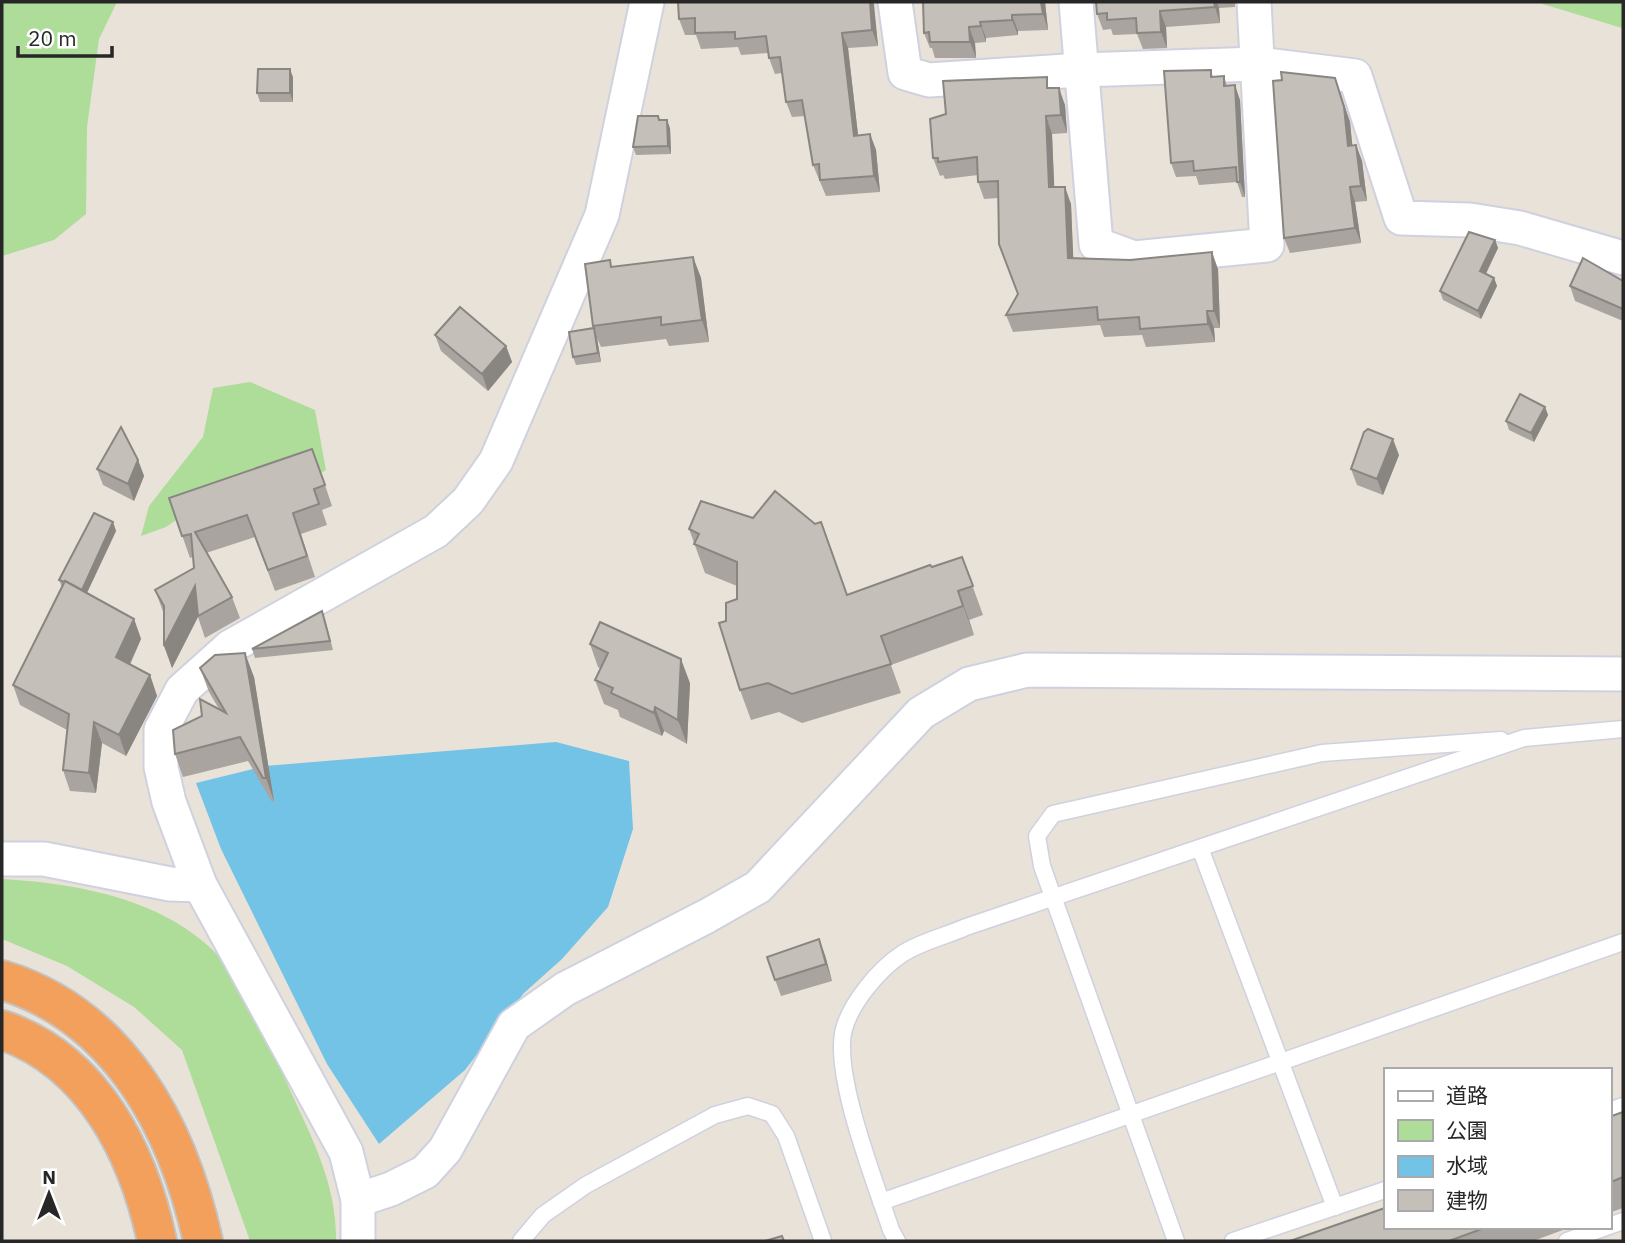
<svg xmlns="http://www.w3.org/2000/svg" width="1625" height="1243" font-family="'IBM Plex Sans','Noto Sans JP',sans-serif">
  <rect width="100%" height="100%" fill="#e9e2d9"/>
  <!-- green -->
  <g fill="#aedc99">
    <path d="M2,2h115l-18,37 -12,88 -1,87 -32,26 -52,16z"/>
    <path d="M1536,2h87v28l-1,-2z"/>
    <path d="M250,382l65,28 11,60 -44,24 -78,7 -38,26 -25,9 8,-30 54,-69 10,-49z"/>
    <path d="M2,879c91,5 196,27 244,114 17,31 30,65 44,97 23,50 47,96 46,151h-86l-68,-191 -48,-43 -67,-41 -65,-27z"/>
  </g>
  <!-- water -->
  <path fill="#72c3e5" d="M556,742l73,19 4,68 -25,78 -46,52 -38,34 -59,77 -86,74 -52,-80 -106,-215 -25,-66 69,-17z"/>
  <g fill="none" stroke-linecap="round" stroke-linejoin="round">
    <defs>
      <g id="lane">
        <path d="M1200,848l135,359"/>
        <path d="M1609,1111l14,-5"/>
        <path d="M881,1202l742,-260"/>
        <path d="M1609,1226l14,-5"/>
        <path d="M521,1241l22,-26 43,-30 129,-70 33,-9 24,8 14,22 37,105"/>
        <path d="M897,1241l-6,-11c-15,-46 -59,-156 -47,-201 7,-26 35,-60 58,-75 18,-12 44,-18 64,-27l558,-189 99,-9"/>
        <path d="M1176,1241l-134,-375 -5,-30 16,-22 269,-61 179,-13"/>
        <path d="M1233,1241l152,-51"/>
        <path d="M1567,1241l39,-14"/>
      </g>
      <g id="street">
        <path d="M895,2l10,71 24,7 152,-10 177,-6 97,12 46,142 69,2 50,8 103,30"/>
        <path d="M1076,2l20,242 38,14 133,-13 -13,-243"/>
        <path d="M2,859h42l126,25 30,1"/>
        <path d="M358,1200l33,-11 34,-17 20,-22 69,-125 51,-36 142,-73 51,-29 163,-174 48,-29 58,-14 596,4"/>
        <path d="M358,1241v-41l-12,-48 -146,-267 -31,-83 -8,-35v-37l21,-40 48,-43 206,-116 32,-30 28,-40 106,-246 45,-213"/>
      </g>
      <g id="highway">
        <path d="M2,980c118,36 176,148 201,261"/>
        <path d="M2,1030c91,31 136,122 155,211"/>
      </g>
    </defs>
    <!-- lane casing -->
    <use href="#lane" stroke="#cfd1df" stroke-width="19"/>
    <!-- street casing -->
    <use href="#street" stroke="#cfd1df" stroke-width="37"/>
    <!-- highway casing -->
    <use href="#highway" stroke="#c3c3c3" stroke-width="42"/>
    <!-- lane -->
    <use href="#lane" stroke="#fff" stroke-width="16"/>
    <!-- street -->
    <use href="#street" stroke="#fff" stroke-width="33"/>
    <!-- highway -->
    <use href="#highway" stroke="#f2a05b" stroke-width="38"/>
  </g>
  <!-- wall -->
  <g fill="#a9a49f">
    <path d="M678,2h195l5,44 -30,2 10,87 12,-1 6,16 4,42 -54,4 -13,-31 -8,-49 -13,1 -6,-15 -4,-29 -7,1 -6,-16 -1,-5 -27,2 -3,-8 -37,2 -5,-14h-11l-6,-16z"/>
    <path d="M1045,2l3,28 -30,1v4l-32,3v4l-11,1 1,15h-41l-3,-10h-2l-6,-15z"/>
    <path d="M1096,2h139v5l-16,1 1,15 -54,4 1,21 -24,1 -6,-15 -24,1 -2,-6 -8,1 -6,-16z"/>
    <path d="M1211,70l2,7 11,-1 3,10 13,14 5,97h-3l-5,-15 -38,3 -3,-9 -20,1 -5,-14z"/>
    <path d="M293,77v25h-33l-3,-9z"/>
    <path d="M1335,78l15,44 2,24 4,-1 6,16 5,40 -12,1 6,41 -71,10 -6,-15z"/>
    <path d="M1051,88l14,17 2,28 -15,1 2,53 17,17 2,54 145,11 2,59h-6l1,14 -69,5 -4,-12 -38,2 -4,-12 -87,7 -7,-17 12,-21 -20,-96 -14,1 -6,-17v-7l-33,4 -2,-4 -3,1 -7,-18z"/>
    <path d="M658,116l2,4 10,8 1,26 -35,1 -3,-8z"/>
    <path d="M1495,240l3,8 -12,26 8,4 3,8 -16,33 -38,-19 -3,-9z"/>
    <path d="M693,257l8,21 8,64 -40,4 -3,-7 -65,8 -4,-9 4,24 -25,3 -3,-8 21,-29 -1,-2 19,-59z"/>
    <path d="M1623,281v40l-48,-20 -5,-15z"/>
    <path d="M435,335l71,11 6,16 -24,29 -47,-40z"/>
    <path d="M1545,407l3,8 -14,27 -25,-12 -3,-9z"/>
    <path d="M1399,455l-16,40 -26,-10 -6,-16z"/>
    <path d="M138,460l6,16 -10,25 -31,-16 -6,-16z"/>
    <path d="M320,470l12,36 -10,4 5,15 -26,9 14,43 -40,14 -20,-54 -49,16 26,44 8,21 -35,20 -7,-21 -26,51 -8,-54 -9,-24 39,-22 -1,-11 -3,1 -21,-60z"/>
    <path d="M113,522l3,9 -29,62 47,26 7,20 -11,26 20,10 7,21 -31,60 -24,-13 -6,50 -26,-2 -7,-21 4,-40 -47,-25 -7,-20 49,-98 -3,-7z"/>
    <path d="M689,529l158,66 115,-38 21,58 -14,5 5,15 -83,30 10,28 -99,30 -23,-11 -28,8 -11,-30 -14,-69 11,-22v-13l-32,-13z"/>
    <path d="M325,619l8,31 -78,8 -3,-9z"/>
    <path d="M590,644l100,39 -3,61 -23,-13 -2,5 -42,-19 -2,-7 -14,-6 -9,-24 6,-11 -3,-2z"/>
    <path d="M200,668l54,9 20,124 -2,1 -24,-41 -65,16 -8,-23 44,-45 -10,-17z"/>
    <path d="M825,955l7,26 -51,15 -14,-39z"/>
    <path d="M1623,1112v96l-14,5v-96z"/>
    <path d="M1385,1227h186l-38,14h-243z"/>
  </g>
  <!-- shaded-wall -->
  <g fill="#898682">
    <path d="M870,2h3l1,2 4,42 -6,-16z"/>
    <path d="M1041,2h4l3,28 -5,-16z"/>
    <path d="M1214,2h3l2,6 1,15 -5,-16z"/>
    <path d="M1160,11l6,16 1,21 -6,-16z"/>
    <path d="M1012,15l6,16v4l-6,-15z"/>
    <path d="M980,22l6,16v4l-5,-16z"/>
    <path d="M969,27l6,16 1,15 -6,-16z"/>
    <path d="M842,33l6,15 12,104 -6,-16z"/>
    <path d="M290,69l3,8v25l-3,-9z"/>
    <path d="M1335,78l15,44 4,39 -6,-15z"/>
    <path d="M1235,85l5,15 5,97 -5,-15z"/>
    <path d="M1059,88l6,17 2,28 -6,-18z"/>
    <path d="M1046,116l6,18 3,70 -6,-17z"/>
    <path d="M667,120l3,8 1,26 -3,-8z"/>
    <path d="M870,134l6,16 4,42 -6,-16z"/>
    <path d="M1356,145l6,16 5,40 -6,-15z"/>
    <path d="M1065,187l6,17 3,71 -6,-17z"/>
    <path d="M1350,187l5,15 6,41 -6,-15z"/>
    <path d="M1495,240l3,8 -15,31 -3,-8z"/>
    <path d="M1212,252l6,17 2,59 -6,-17z"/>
    <path d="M693,257l8,21 8,64 -7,-22z"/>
    <path d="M1494,278l3,8 -16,33 -3,-8z"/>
    <path d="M1207,311l7,17 1,14 -7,-18z"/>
    <path d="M594,329l3,9 4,24 -3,-9z"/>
    <path d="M506,346l6,16 -24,29 -6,-17z"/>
    <path d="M1545,407l3,8 -14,27 -3,-9z"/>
    <path d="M1393,439l6,16 -16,40 -6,-16z"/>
    <path d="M138,460l6,16 -10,25 -6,-17z"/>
    <path d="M113,522l3,9 -32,68 -3,-8z"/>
    <path d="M195,586l8,21 -31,61 -8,-22z"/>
    <path d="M958,591l11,29 5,15 -11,-29z"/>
    <path d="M134,619l7,20 -18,39 -7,-21z"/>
    <path d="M245,653l9,24 20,124 -8,-23z"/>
    <path d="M681,659l9,24 -3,61 -9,-24z"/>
    <path d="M150,675l7,21 -31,60 -7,-21z"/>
    <path d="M655,707l9,24 -2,5 -8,-23z"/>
    <path d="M94,722l8,21 -6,50 -7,-20z"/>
    <path d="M819,939l6,16 7,26 -6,-17z"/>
  </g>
  <!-- building -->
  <g fill="#c4bfb9" stroke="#898682" stroke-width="2">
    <path d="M678,2h192l2,28 -30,3 12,103 16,-2 4,42 -54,4 -1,-16 -6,1 -11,-65 -16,2 -6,-45 -11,1 -3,-22 -31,3v-7l-40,1v-15l-16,1z"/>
    <path d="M923,2h118l2,12 -31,1v5l-32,2 1,4 -12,1 1,15h-40l-1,-10 -5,1z"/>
    <path d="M1096,2h118l1,5 -55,4 1,21 -24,1 -1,-15 -29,2v-7l-10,1z"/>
    <path d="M258,69h32v24h-33z"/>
    <path d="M1211,70v7l13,-1v10l11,-1 5,97h-3l-1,-15 -42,4 -1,-10 -22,2 -7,-92z"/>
    <path d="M1281,72l54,6 9,29 4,39 8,-1 5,41 -11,1 5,41 -71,10 -11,-157 9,-1z"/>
    <path d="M1047,77v11h12l2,27 -15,1 3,71h16l3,71 62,2 82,-8 2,59h-7l1,13 -68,5 -1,-12 -41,3 -1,-13 -91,8 12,-21 -19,-50 -1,-63 -20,1 -1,-25 -39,5v-4h-5l-3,-39 16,-5 -3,-33z"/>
    <path d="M638,116h20l1,4h8l1,26 -35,1z"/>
    <path d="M1469,232l26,8 -15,31 14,7 -16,33 -38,-20z"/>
    <path d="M693,257l9,63 -41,5v-8l-68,9 -8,-62 25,-4 1,7z"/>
    <path d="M1583,258l40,23v28l-53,-23z"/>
    <path d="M460,307l46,39 -24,28 -47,-39z"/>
    <path d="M594,328l4,25 -25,4 -4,-25z"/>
    <path d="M1520,394l25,13 -14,26 -25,-12z"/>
    <path d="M121,427l17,33 -10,24 -31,-15z"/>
    <path d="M1368,429l25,10 -16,40 -26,-10 13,-37z"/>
    <path d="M312,449l13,36 -11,4 5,15 -26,9 14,43 -39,14 -21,-55 -52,17 37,65 -34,19 -3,-30 -31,60v-40l-9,-16 39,-22 -3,-34 -9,2 -13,-38z"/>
    <path d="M775,491l40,33 6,-2 26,73 83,-30 2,2 30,-10 11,29 -15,5 5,15 -82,30 10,28 -99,30 -24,-11 -28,7 -21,-67 7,-2v-18l11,-4v-37l-43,-18 5,-10 -10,-5 12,-28 52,17z"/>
    <path d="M94,513l19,9 -31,68 -17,-9 -1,1 -5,-2z"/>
    <path d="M65,581l69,38 -18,38 34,18 -31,60 -25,-13 -5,51 -26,-3 6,-56 -56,-29z"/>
    <path d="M322,611l8,30 -78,8z"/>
    <path d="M600,622l81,37 -3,61 -23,-13 -1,6 -43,-20 2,-5 -18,-8 13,-27 -18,-9z"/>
    <path d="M245,653l21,125h-3l-23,-41 -65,17 -2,-24 29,-14 -2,-17 26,14 -26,-45 15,-13z"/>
    <path d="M819,939l7,25 -51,16 -8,-23z"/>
    <path d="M1623,1112v65l-14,6v-66z"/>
    <path d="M1385,1208v19h102l-38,14h-159z"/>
    <path d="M782,1236l2,5h-19z"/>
  </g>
  <!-- border -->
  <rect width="1625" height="1243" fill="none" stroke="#272727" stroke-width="7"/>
  <!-- legend -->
  <rect x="1384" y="1068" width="228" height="161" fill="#ffffff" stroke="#a9a9a9" stroke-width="2"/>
  <rect x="1398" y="1091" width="35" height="10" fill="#ffffff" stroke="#a9a9a9" stroke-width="2"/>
  <text x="1446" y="1103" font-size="21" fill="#272727">道路</text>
  <rect x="1398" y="1120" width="35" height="21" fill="#aedc99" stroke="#a9a9a9" stroke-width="2"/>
  <text x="1446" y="1138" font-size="21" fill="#272727">公園</text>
  <rect x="1398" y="1156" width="35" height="21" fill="#72c3e5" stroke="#a9a9a9" stroke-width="2"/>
  <text x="1446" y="1173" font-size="21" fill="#272727">水域</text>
  <rect x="1398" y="1190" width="35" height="21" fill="#c4bfb9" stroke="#a9a9a9" stroke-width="2"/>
  <text x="1446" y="1208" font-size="21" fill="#272727">建物</text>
  <!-- north arrow -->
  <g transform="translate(49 1194)" stroke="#ffffff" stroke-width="5" paint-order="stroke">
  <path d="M0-5L12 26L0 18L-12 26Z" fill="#272727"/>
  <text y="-10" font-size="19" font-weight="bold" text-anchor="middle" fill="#272727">N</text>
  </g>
  <!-- scale -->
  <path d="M18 46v10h94v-10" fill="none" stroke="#272727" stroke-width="3.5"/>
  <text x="28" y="46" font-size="21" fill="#272727" stroke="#ffffff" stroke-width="5" paint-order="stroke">20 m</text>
</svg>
